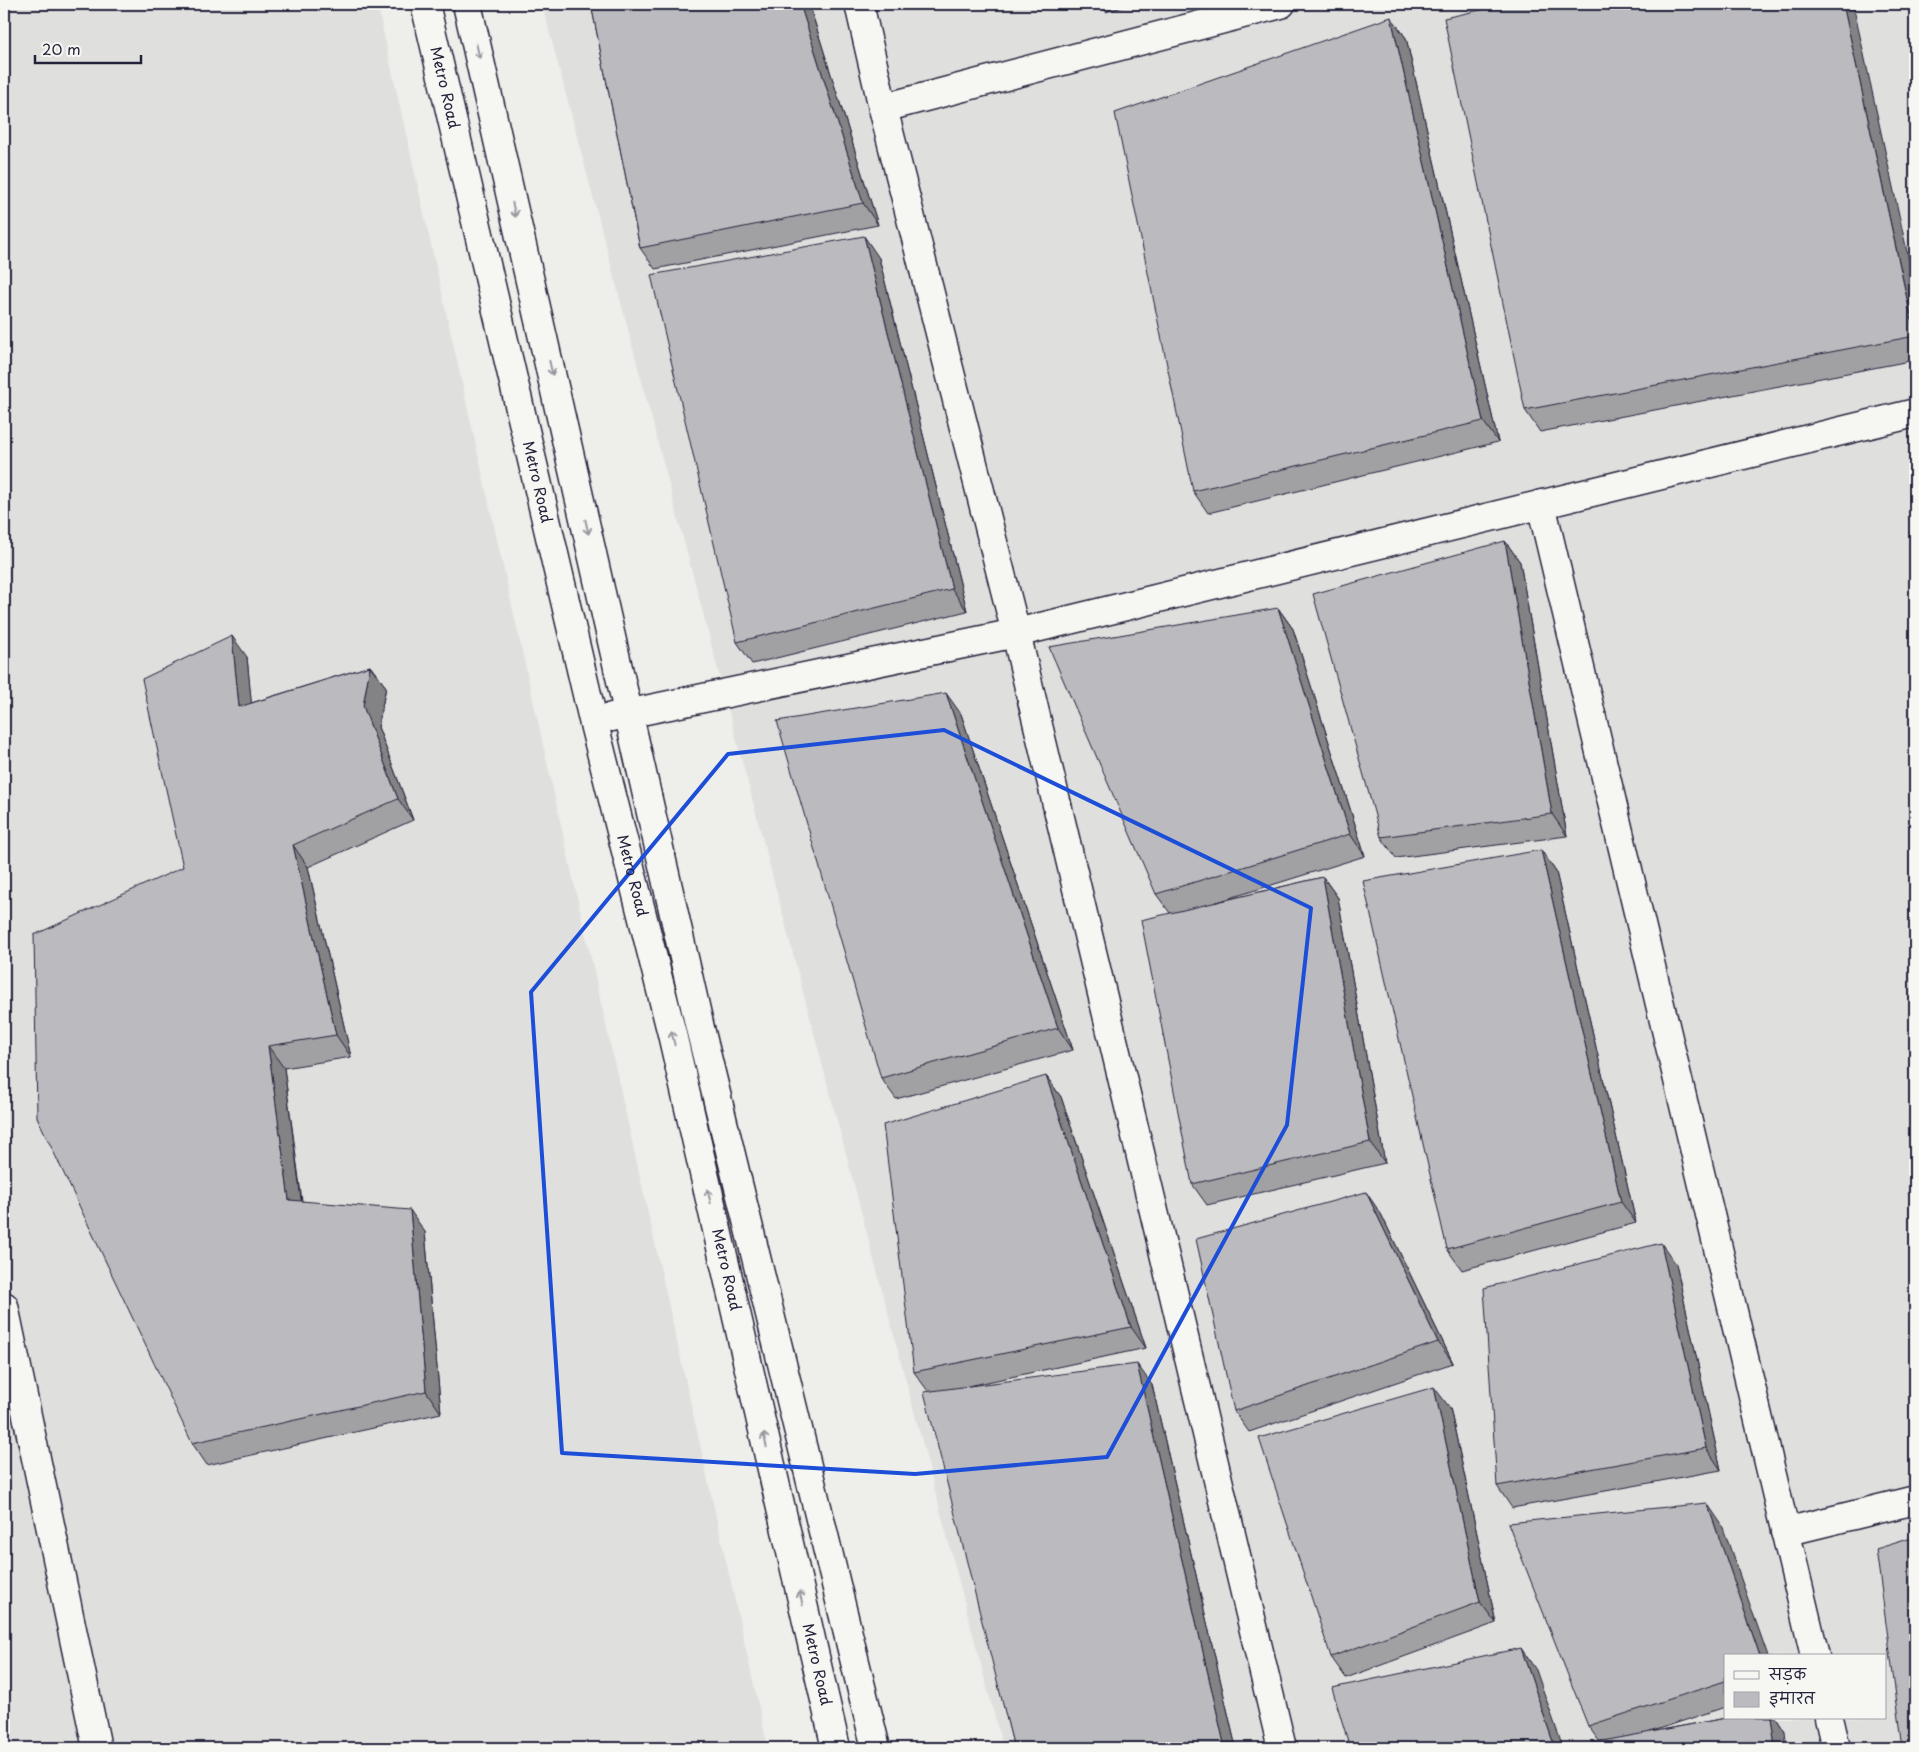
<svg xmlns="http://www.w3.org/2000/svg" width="1919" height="1752" font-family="'Playpen Sans','Playpen Sans Deva',sans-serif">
  <rect width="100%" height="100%" fill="#eeeeeb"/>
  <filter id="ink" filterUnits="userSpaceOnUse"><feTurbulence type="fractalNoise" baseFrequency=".02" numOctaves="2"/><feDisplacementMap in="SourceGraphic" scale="10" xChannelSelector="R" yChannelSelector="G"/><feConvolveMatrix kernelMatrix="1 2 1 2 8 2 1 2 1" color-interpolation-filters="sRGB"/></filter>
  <g filter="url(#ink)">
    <!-- built -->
    <g fill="#dfdfde" fill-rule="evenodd">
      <path d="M4,4h373l391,1744h-764z"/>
      <path d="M542,4h1373v1744h-912zM1725,1656h160v62h-160z"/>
    </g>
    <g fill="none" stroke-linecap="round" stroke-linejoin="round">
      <defs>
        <g id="minor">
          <path id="s1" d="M425,4l168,716 79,314 164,714"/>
          <path d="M467,4l233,1024 176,720"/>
          <path d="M859,4l24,104 133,525 266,1115"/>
          <path d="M883,108l398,-104"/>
          <path d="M1541,504l274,1152"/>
          <path d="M612,717l404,-84 899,-220"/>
          <path d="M4,1306l93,442"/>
          <path d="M1785,1532l130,-32"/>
          <path d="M1829,1718l7,30"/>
        </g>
      </defs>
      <!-- minor casing -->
      <use href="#minor" stroke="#22223b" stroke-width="31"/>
      <!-- minor -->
      <use href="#minor" stroke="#f6f6f2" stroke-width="28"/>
    </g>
    <!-- wall -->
    <g fill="#a1a1a4" stroke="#22223b">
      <path d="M591,4h218l69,221 -223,44 -15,-21z"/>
      <path d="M1100,4h32l-26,8z"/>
      <path d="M1391,17l15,21 92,404 -290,71 -15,-22z"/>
      <path d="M879,258l88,353 -215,53 -15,-22z"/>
      <path d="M1915,288v72l-375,72 -15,-22z"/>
      <path d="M1505,541l15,21 47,274 -171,22 -15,-21z"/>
      <path d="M1278,608l15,21 72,227 -151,47 109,-26 15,21 47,265 -178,42 -15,-21 -22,-271 -14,-19z"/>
      <path d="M247,657l4,46 119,-37 16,21 -8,40 35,93 -105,47 43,190 -67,11 18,133 123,31 16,181 -234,52 -15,-22 -9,-576z"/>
      <path d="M961,714l112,336 -177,49 -15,-21z"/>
      <path d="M1541,850l15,22 80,351 -174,47 -15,-21z"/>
      <path d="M1046,1076l15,21 85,251 -182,39 188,-2 84,363h-222l-86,-357 -14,-19z"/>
      <path d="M1381,1214l72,149 -204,69 -15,-21z"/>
      <path d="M1676,1264l45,206 -209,38 -15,-22z"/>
      <path d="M1450,1408l46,215 -150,55 -15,-21z"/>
      <path d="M1722,1525l3,131v51l-75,25 76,-14h50l9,14 -186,9 -11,-15z"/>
    </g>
    <!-- shaded-wall -->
    <g fill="#838386" stroke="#22223b">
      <path d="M800,4h9l69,221 -15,-22z"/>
      <path d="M1843,4h10l62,284v47z"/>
      <path d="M1391,17l15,21 92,404 -15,-21z"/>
      <path d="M864,236l15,22 88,353 -15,-22z"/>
      <path d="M1505,541l15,21 47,274 -15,-22z"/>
      <path d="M1278,608l15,21 72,227 -15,-22z"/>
      <path d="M232,636l15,21 7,72 -15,-22z"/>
      <path d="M370,666l16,21 -8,40 35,93 -15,-21 -35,-93z"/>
      <path d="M946,693l15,21 112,336 -15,-22z"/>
      <path d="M293,845l15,22 43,190 -15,-22z"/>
      <path d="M1541,850l15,22 80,351 -15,-21z"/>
      <path d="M1323,877l15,21 47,265 -15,-21z"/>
      <path d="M268,1046l16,22 20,154 -15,-22z"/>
      <path d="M1046,1076l15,21 85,251 -15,-21z"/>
      <path d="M1366,1192l15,22 72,149 -15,-21z"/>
      <path d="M410,1210l15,22 16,181 -15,-22z"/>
      <path d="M1661,1243l15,21 45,206 -15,-22z"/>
      <path d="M1137,1364l15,21 84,363h-11z"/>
      <path d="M1434,1387l16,21 46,215 -16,-21z"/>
      <path d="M1707,1503l15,22 46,131h-8z"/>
      <path d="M1521,1648l15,22 27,78h-8z"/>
      <path d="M1771,1718h5l9,14 2,16h-12z"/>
    </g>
    <!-- building -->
    <g fill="#bbbbbf" stroke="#22223b">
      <path d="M591,4h209l63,199 -223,45z"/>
      <path d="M1508,4h335l72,332 -390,74 -81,-392z"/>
      <path d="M1391,17l92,404 -290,70 -78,-378z"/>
      <path d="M864,236l88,353 -215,53 -86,-367z"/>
      <path d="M1505,541l47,273 -171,23 -68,-243z"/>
      <path d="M1278,608l72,226 -194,60 -107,-247z"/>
      <path d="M232,636l7,71 131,-41 -7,40 35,93 -105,46 43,190 -68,11 21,154 121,10 16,181 -234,52 -155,-326 -3,-182 149,-68 -41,-188z"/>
      <path d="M946,693l112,335 -177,50 -104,-357z"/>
      <path d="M1541,850l80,352 -174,47 -84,-368z"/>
      <path d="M1323,877l47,265 -178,42 -51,-264z"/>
      <path d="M1046,1076l85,251 -217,45 -31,-247z"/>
      <path d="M1366,1192l72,150 -204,69 -38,-172z"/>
      <path d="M1661,1243l45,205 -209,38 -13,-198z"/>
      <path d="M1137,1364l88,384h-211l-90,-356z"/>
      <path d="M1434,1387l46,215 -149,55 -72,-219z"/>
      <path d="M1707,1503l53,153h-35v25l-137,45 -80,-203z"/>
      <path d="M1915,1537v211h-12l-27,-199z"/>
      <path d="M1521,1648l34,100h-205l-18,-60z"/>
      <path d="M1726,1718h45l4,30h-181l-2,-5z"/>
    </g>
    <!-- one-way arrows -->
    <defs><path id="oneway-shaft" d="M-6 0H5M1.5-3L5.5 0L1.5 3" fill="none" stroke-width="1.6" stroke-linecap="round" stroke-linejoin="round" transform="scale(1.25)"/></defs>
    <g stroke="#9797a0">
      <use href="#oneway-shaft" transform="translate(478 51) rotate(77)"/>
      <use href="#oneway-shaft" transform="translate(514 210) rotate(77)"/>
      <use href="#oneway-shaft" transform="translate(551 368) rotate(77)"/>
      <use href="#oneway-shaft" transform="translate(587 527) rotate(77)"/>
      <use href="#oneway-shaft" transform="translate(673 1038) rotate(-103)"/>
      <use href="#oneway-shaft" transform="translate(709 1196) rotate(-103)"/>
      <use href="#oneway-shaft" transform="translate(765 1440) rotate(-103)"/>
      <use href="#oneway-shaft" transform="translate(801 1598) rotate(-103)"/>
    </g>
  </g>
  <!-- marked area -->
  <path fill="none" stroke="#1d4ed8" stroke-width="4" stroke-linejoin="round" d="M944,730l367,178 -24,217 -180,332 -192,17 -353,-21 -31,-461 197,-238z"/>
  <g text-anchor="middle" stroke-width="5" stroke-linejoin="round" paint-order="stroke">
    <!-- street labels -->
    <g font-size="15" fill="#22223b" stroke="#f6f6f2">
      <text dy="5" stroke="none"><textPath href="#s1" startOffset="86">Metro Road</textPath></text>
      <text dy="5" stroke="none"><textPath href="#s1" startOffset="491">Metro Road</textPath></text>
      <text dy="5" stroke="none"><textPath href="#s1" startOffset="896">Metro Road</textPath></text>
      <text dy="5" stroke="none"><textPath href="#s1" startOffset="1301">Metro Road</textPath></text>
      <text dy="5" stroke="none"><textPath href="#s1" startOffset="1706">Metro Road</textPath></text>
    </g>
  </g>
  <!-- margin -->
  <rect width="1919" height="1752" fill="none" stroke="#f6f6f2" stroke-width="20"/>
  <rect x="10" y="10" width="1899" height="1732" fill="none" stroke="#22223b" stroke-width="2" filter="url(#ink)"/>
  <!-- legend -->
  <rect x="1724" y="1654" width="162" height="65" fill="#f6f6f2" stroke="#a1a1a9"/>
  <rect x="1734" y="1671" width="25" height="8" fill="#f6f6f2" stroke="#a1a1a9"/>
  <text x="1769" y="1680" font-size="15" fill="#22223b">सड़क</text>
  <rect x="1734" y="1692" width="25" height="15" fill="#bbbbbf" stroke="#a1a1a9"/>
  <text x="1769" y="1704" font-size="15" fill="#22223b">इमारत</text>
  <!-- scale -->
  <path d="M35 55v8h106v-8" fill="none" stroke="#22223b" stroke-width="2.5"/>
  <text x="42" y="55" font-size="15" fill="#22223b" stroke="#f6f6f2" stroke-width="4" paint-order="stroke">20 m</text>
</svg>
